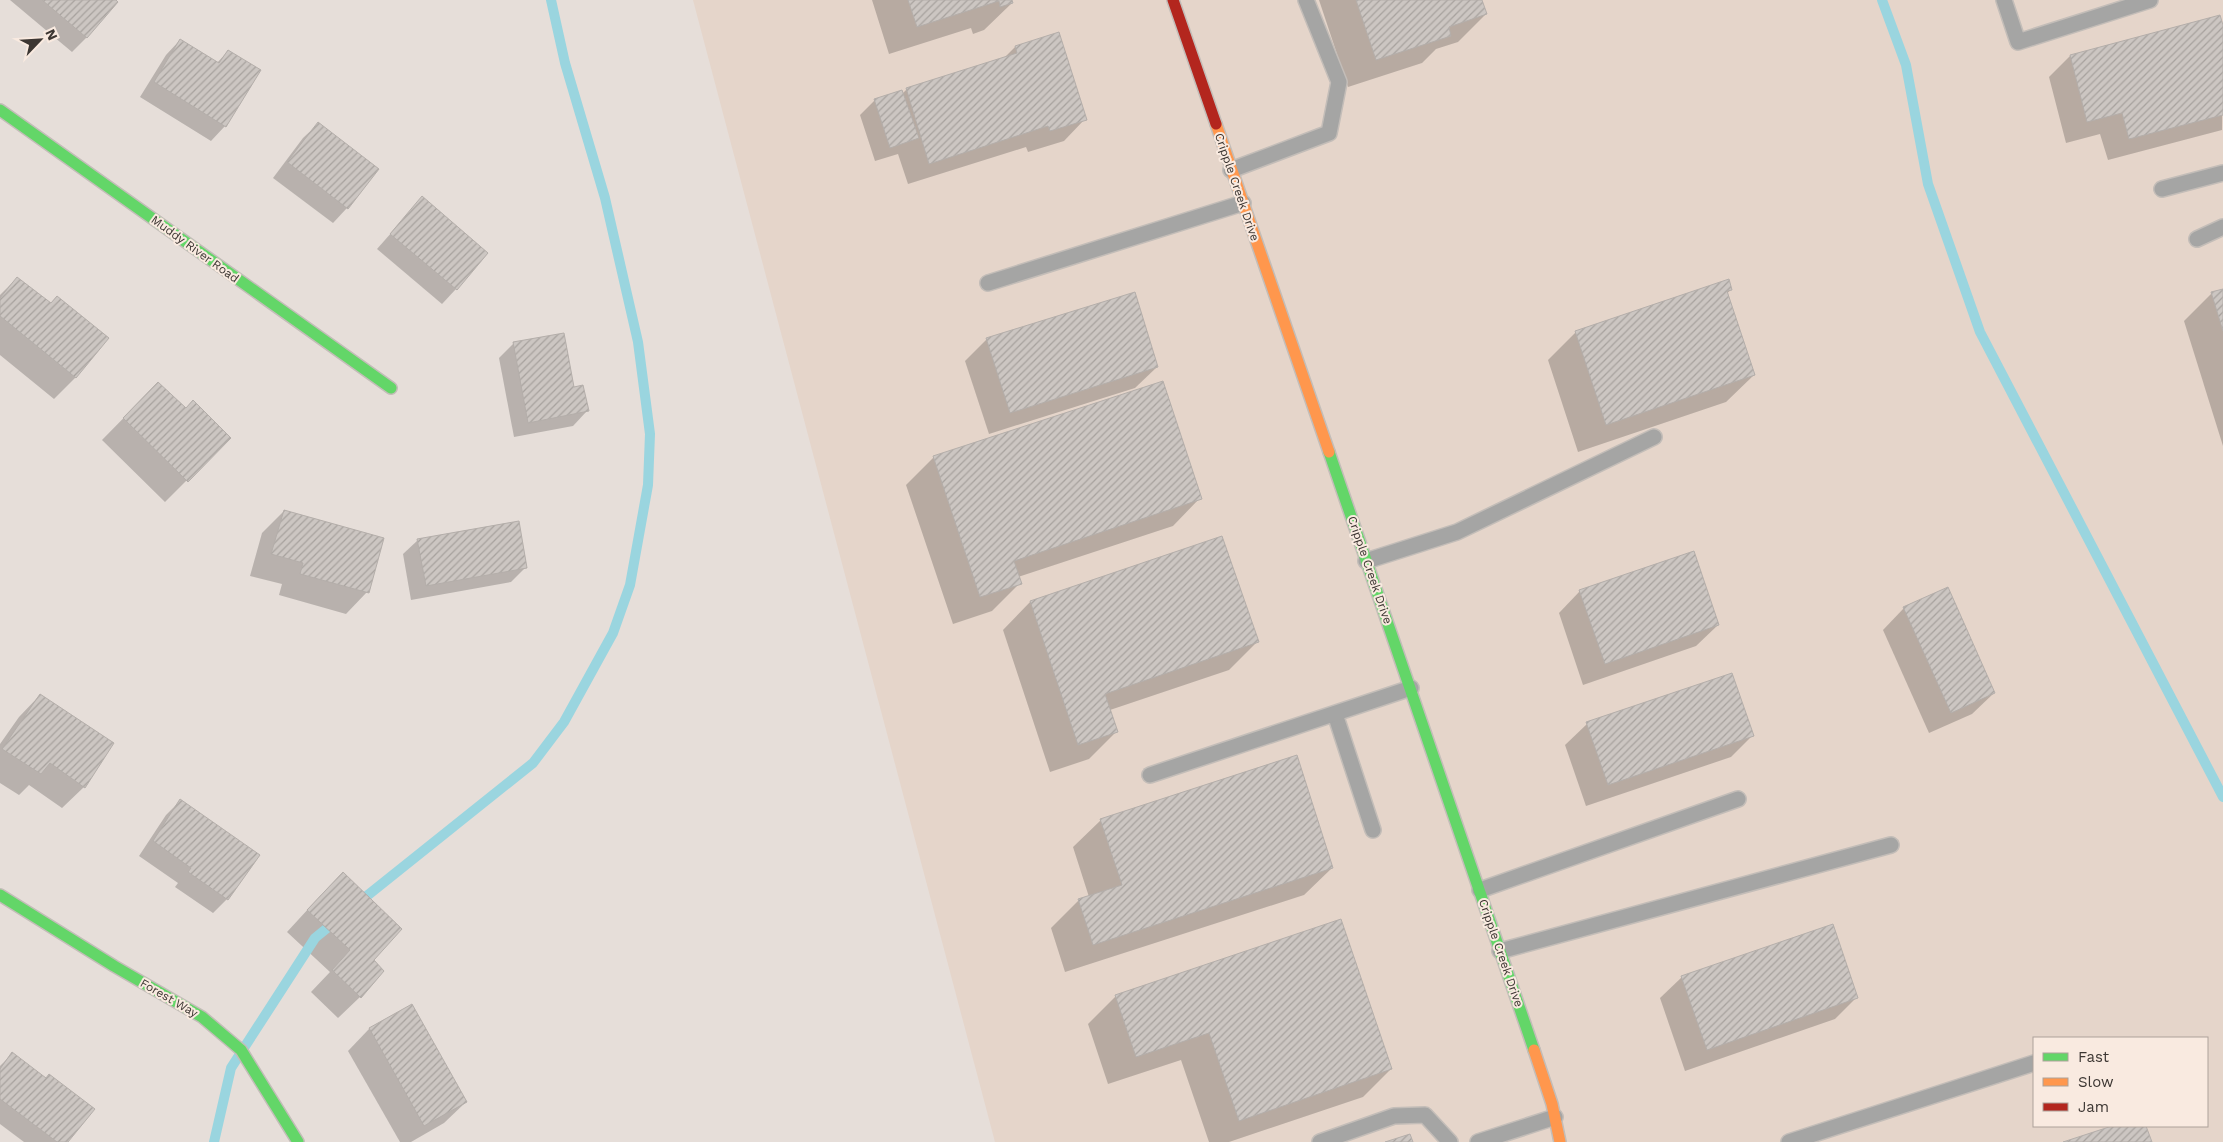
<svg xmlns="http://www.w3.org/2000/svg" width="2223" height="1142" font-family="'Work Sans',sans-serif">
  <defs>
    <pattern id="building-hatch" width="6" height="6" patternUnits="userSpaceOnUse" patternTransform="scale(1.25)"><rect width="6" height="6" fill="#ccc6c2"/><path d="M-1 1l2-2M0 6l6-6M5 7l2-2" fill="none" stroke="#a7a29e"/></pattern>
  </defs>
  <rect width="100%" height="100%" fill="#e6ded9"/>
  <!-- built -->
  <path fill="#e5d5ca" fill-rule="evenodd" d="M693,0h1530v1142h-1228zM2034,1038h173v88h-173z"/>
  <!-- shadow -->
  <g fill="#0003">
    <path d="M10,0h104l-27,37 -15,15z"/>
    <path d="M872,0h139l1,3 -28,27 -11,4 -2,-6 -82,26z"/>
    <path d="M1319,0h162l5,14 -28,28 -22,7 -14,14 -74,24z"/>
    <path d="M2220,17l3,13 -1,100 -114,30 -8,-26 -34,9 -17,-66 21,-21z"/>
    <path d="M180,40l37,23 11,-12 -3,75 -14,15 -71,-44 26,-42z"/>
    <path d="M1015,47l70,72 -21,22 -36,11 -2,-5 -118,37 -10,-30 -23,7 -15,-46 14,-14 28,-10v3l5,-5 97,-31z"/>
    <path d="M318,124l29,84 -14,15 -60,-45 30,-40z"/>
    <path d="M422,198l34,91 -14,15 -65,-55z"/>
    <path d="M17,278l33,27 57,33 -32,40 -21,21 -54,-44v-60z"/>
    <path d="M1731,290l-5,4 28,81 -28,27 -148,50 -30,-92 28,-28z"/>
    <path d="M2223,290v156l-39,-125 28,-28z"/>
    <path d="M987,339l170,28 -22,21 -146,46 -24,-73z"/>
    <path d="M514,343l59,45 14,23 -14,15 -59,11 -15,-79z"/>
    <path d="M158,383l27,27 44,28 -64,64 -63,-62z"/>
    <path d="M934,457l266,41 -27,28 -155,51 2,6 -28,28 -39,13 -47,-139z"/>
    <path d="M284,511l83,81 -21,22 -67,-19 3,-11 -32,-8 12,-43z"/>
    <path d="M418,540l108,27 -15,15 -100,18 -8,-46z"/>
    <path d="M1580,591l138,34 -22,21 -113,39 -24,-72z"/>
    <path d="M1030,602l227,40 -28,28 -119,40 7,21 -28,28 -39,13 -47,-142z"/>
    <path d="M1904,608l90,85 -22,21 -43,19 -46,-103z"/>
    <path d="M40,695l44,92 -22,21 -33,-23 -10,10 -19,-12v-39l19,-27z"/>
    <path d="M1587,724l165,12 -21,21 -145,49 -21,-61z"/>
    <path d="M180,801l47,98 -14,14 -38,-26 3,-4 -39,-27 27,-41z"/>
    <path d="M1101,820l231,48 -28,27 -239,77 -14,-44 28,-28 10,-3 -16,-50z"/>
    <path d="M321,895l51,65 -12,37 -22,21 -27,-26 19,-20 -43,-40z"/>
    <path d="M1682,977l175,20 -22,22 -150,52 -25,-73z"/>
    <path d="M1116,996l275,73 -28,28 -134,45h-20l-28,-82 -73,24 -20,-60z"/>
    <path d="M412,1005l54,97 -22,21 -33,19h-11l-52,-91 21,-22z"/>
    <path d="M12,1054l54,88h-42l-24,-18v-58z"/>
  </g>
  <g fill="none" stroke-linecap="round" stroke-linejoin="round">
    <!-- stream -->
    <g stroke="#9ad5df" stroke-width="10">
      <path d="M1882,0l24,65 22,119 52,148 243,465"/>
      <path d="M358,903l175,-140 31,-41 49,-89 17,-48 18,-100 2,-51 -12,-92 -33,-144 -40,-135 -14,-63"/>
      <path d="M214,1142l17,-74 84,-130 22,-18"/>
    </g>
  </g>
  <!-- building -->
  <g fill="url(#building-hatch)" stroke="#b4aeaa">
    <path d="M42,0h74l2,2 -31,36z"/>
    <path d="M908,0h104l1,3 -13,4 -1,-6 -82,26z"/>
    <path d="M1356,0h126l5,14 -38,13 2,9 -75,24z"/>
    <path d="M2220,15l3,10v90l-94,24 -7,-26 -35,9 -17,-67z"/>
    <path d="M1059,32l28,88 -37,11 -2,-5 -119,38 -23,-76 111,-35 -2,-7z"/>
    <path d="M180,39l39,24 9,-13 33,20 -35,57 -72,-45z"/>
    <path d="M902,90l17,48 -29,10 -16,-49z"/>
    <path d="M318,122l61,47 -31,40 -61,-47z"/>
    <path d="M422,196l66,57 -31,37 -67,-56z"/>
    <path d="M17,277l34,26 6,-7 52,42 -33,40 -76,-62v-18z"/>
    <path d="M1729,279l3,11 -5,1 28,84 -149,50 -31,-94z"/>
    <path d="M2223,289v42l-12,-39z"/>
    <path d="M1135,292l23,75 -148,46 -24,-75z"/>
    <path d="M564,333l10,54 9,-2 6,26 -61,12 -15,-81z"/>
    <path d="M1163,381l39,118 -188,62 8,23 -42,13 -47,-141z"/>
    <path d="M158,382l28,26 7,-8 38,38 -43,44 -65,-64z"/>
    <path d="M284,510l100,28 -15,55 -69,-19 3,-11 -32,-9z"/>
    <path d="M519,521l8,47 -101,18 -9,-47z"/>
    <path d="M1222,536l37,106 -154,52 13,38 -40,13 -48,-144z"/>
    <path d="M1694,551l25,74 -114,39 -26,-74z"/>
    <path d="M1948,587l47,106 -44,20 -48,-106z"/>
    <path d="M1732,673l22,63 -146,49 -22,-63z"/>
    <path d="M40,694l74,49 -29,45 -35,-25 -9,11 -39,-25z"/>
    <path d="M1297,755l36,113 -240,77 -15,-46 44,-14 -22,-66z"/>
    <path d="M180,799l80,56 -32,45 -40,-28 3,-4 -38,-27z"/>
    <path d="M343,872l59,57 -28,31 10,11 -23,27 -29,-28 18,-20 -43,-40z"/>
    <path d="M1341,919l51,150 -153,52 -30,-88 -73,24 -21,-62z"/>
    <path d="M1833,924l25,74 -151,52 -26,-74z"/>
    <path d="M412,1004l55,98 -43,24 -55,-98z"/>
    <path d="M12,1052l34,26 3,-4 46,35 -27,33h-11l-57,-43v-30z"/>
    <path d="M2112,1126h34l6,16h-89z"/>
    <path d="M1410,1134l3,8h-28z"/>
  </g>
  <g fill="none" stroke-linecap="round" stroke-linejoin="round">
    <defs>
      <g id="lane">
        <path d="M2004,0l14,42 132,-42"/>
        <path d="M1231,170l98,-37 10,-51 -33,-82"/>
        <path d="M2162,189l61,-16"/>
        <path d="M2197,239l26,-12"/>
        <path d="M988,283l255,-80"/>
        <path d="M1366,561l91,-29 197,-95"/>
        <path d="M1335,714l38,116"/>
        <path d="M1150,775l261,-87"/>
        <path d="M1480,890l258,-91"/>
        <path d="M1500,951l391,-106"/>
        <path d="M1320,1142l74,-26 31,-1 25,27"/>
        <path d="M1478,1142l77,-25"/>
        <path d="M1789,1142l245,-79"/>
      </g>
      <g id="fast">
        <path d="M0,110l391,278"/>
        <path d="M1329,452l205,598"/>
        <path d="M0,895l114,71 88,51 39,33 57,92"/>
      </g>
      <g id="slow">
        <path d="M1216,124l113,328"/>
        <path d="M1534,1050l18,54 8,38"/>
      </g>
      <path id="jam" d="M1173,0l43,124"/>
    </defs>
    <!-- lane casing -->
    <use href="#lane" stroke="#c3bdb8" stroke-width="18"/>
    <!-- fast casing -->
    <use href="#fast" stroke="#c3bdb8" stroke-width="14"/>
    <!-- slow casing -->
    <use href="#slow" stroke="#c3bdb8" stroke-width="14"/>
    <!-- jam casing -->
    <use href="#jam" stroke="#c3bdb8" stroke-width="14"/>
    <!-- lane -->
    <use href="#lane" stroke="#a5a5a4" stroke-width="15"/>
    <!-- fast -->
    <use href="#fast" stroke="#63d668" stroke-width="11"/>
    <!-- slow -->
    <use href="#slow" stroke="#ff974d" stroke-width="11"/>
    <!-- jam -->
    <use href="#jam" stroke="#b3261e" stroke-width="11"/>
  </g>
  <g text-anchor="middle" stroke-width="4" stroke-linejoin="round" paint-order="stroke">
    <!-- street labels -->
    <g font-size="12" fill="#3c3632" stroke="#f9eae0">
      <text transform="translate(1237 187) rotate(71)" y="4">Cripple Creek Drive</text>
      <text transform="translate(195 249) rotate(36)" y="4">Muddy River Road</text>
      <text transform="translate(1370 570) rotate(71)" y="4">Cripple Creek Drive</text>
      <text transform="translate(1501 953) rotate(71)" y="4">Cripple Creek Drive</text>
      <text transform="translate(169 998) rotate(30)" y="4">Forest Way</text>
    </g>
  </g>
  <!-- legend -->
  <rect x="2033" y="1037" width="175" height="90" fill="#f9eae0" stroke="#ada29a"/>
  <rect x="2043" y="1053" width="25" height="8" fill="#63d668" stroke="#ada29a"/>
  <text x="2078" y="1062" font-size="15" fill="#3c3632">Fast</text>
  <rect x="2043" y="1078" width="25" height="8" fill="#ff974d" stroke="#ada29a"/>
  <text x="2078" y="1087" font-size="15" fill="#3c3632">Slow</text>
  <rect x="2043" y="1103" width="25" height="8" fill="#b3261e" stroke="#ada29a"/>
  <text x="2078" y="1112" font-size="15" fill="#3c3632">Jam</text>
  <!-- north arrow -->
  <g transform="translate(40 40) rotate(65)" stroke="#f9eae0" stroke-width="4" paint-order="stroke">
  <path d="M0-4L9 19L0 12L-9 19Z" fill="#3c3632"/>
  <text y="-8" font-size="14" font-weight="bold" text-anchor="middle" fill="#3c3632">N</text>
  </g>
</svg>
